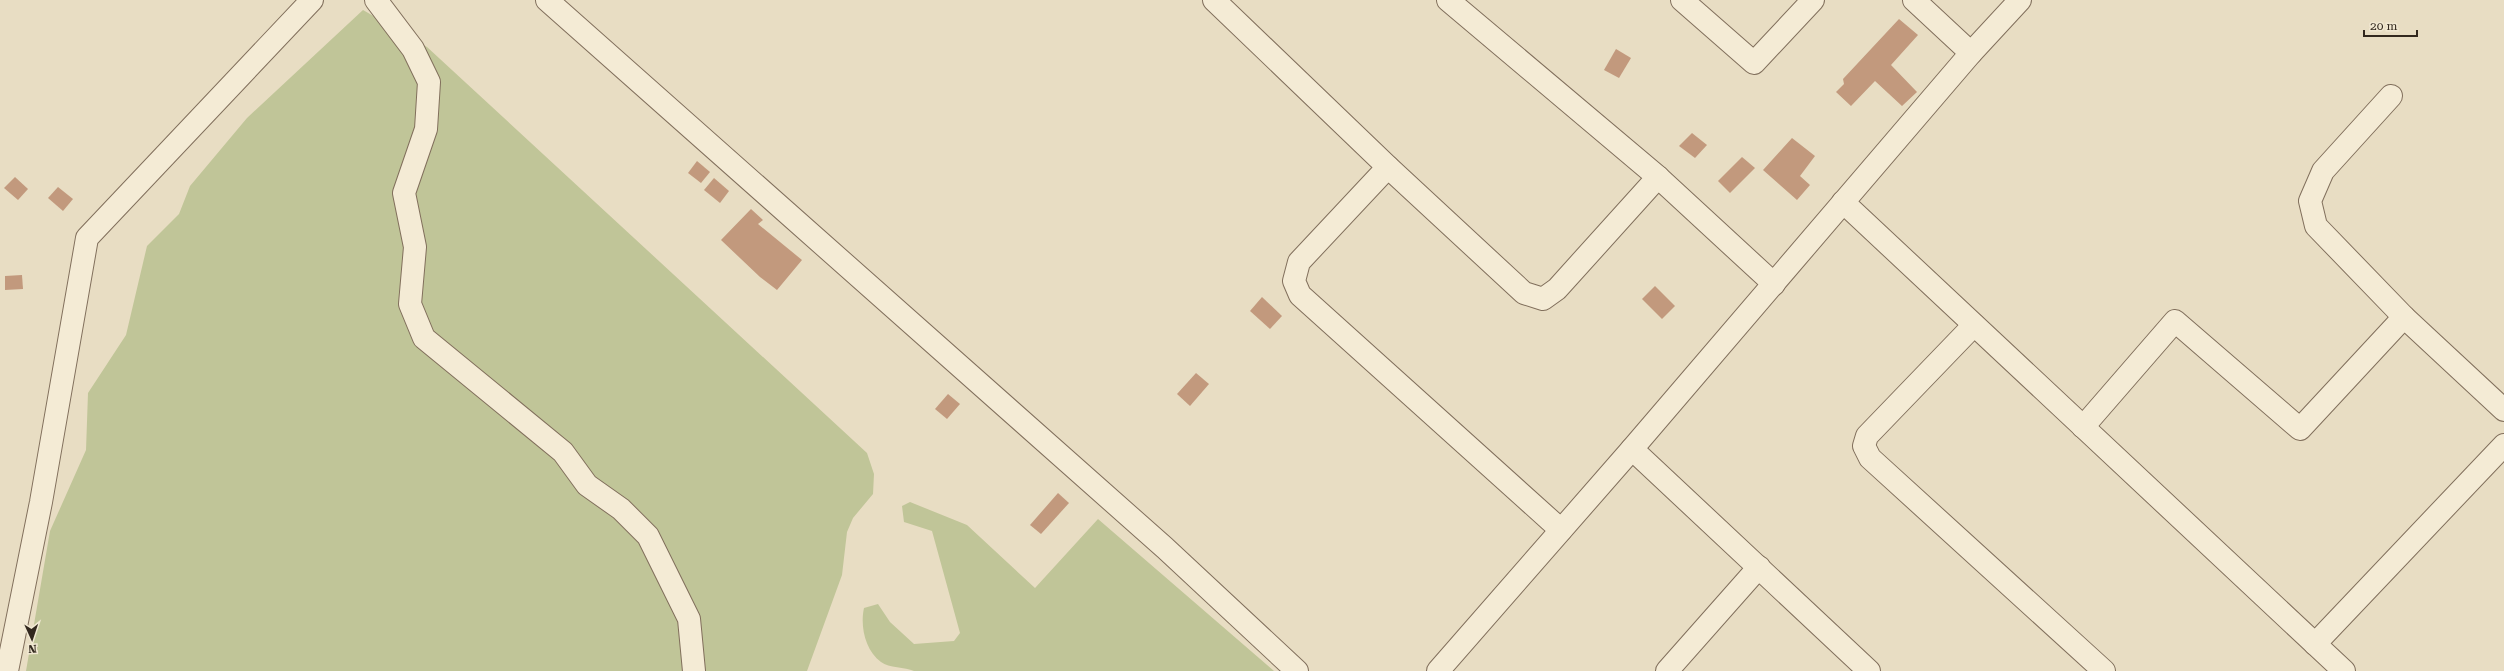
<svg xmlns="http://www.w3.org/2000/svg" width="2504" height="671" font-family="'Roboto Serif',serif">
  <rect width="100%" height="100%" fill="#e8ddc3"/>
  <!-- green -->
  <g fill="#c0c598">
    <path d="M363,10l64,37 440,406 7,21 -1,20 -20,24 -6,14 -5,43 -35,96h-781l24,-140 36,-81 2,-57 38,-58 21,-89 32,-32 11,-28 57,-68z"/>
    <path d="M910,502l57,23 68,63 63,-69 176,152h-360c-9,-4 -25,-3 -33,-9 -16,-12 -21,-36 -17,-54l14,-4 12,18 24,22 40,-3 6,-8 -28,-102 -28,-9 -2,-16z"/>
  </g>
  <!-- building -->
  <g fill="#c2997d">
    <path d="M1899,19l19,16 -27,30 26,27 -15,14 -27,-25 -24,25 -15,-14 8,-8 -1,-5z"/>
    <path d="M1616,49l15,9 -12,20 -15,-8z"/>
    <path d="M1692,133l15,12 -12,13 -16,-12z"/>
    <path d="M1792,138l23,18 -15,20 10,9 -13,15 -34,-30z"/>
    <path d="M1742,157l13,11 -25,25 -12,-12z"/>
    <path d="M697,161l13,11 -9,11 -13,-10z"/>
    <path d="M15,177l13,12 -10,11 -14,-12z"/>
    <path d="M714,178l15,13 -9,12 -16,-13z"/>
    <path d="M58,187l15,12 -10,12 -15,-13z"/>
    <path d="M751,209l12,11 -5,4 44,36 -25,30 -17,-13 -39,-37z"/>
    <path d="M22,275l1,14 -18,1v-14z"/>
    <path d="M1655,286l20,20 -13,13 -20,-20z"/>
    <path d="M1262,297l20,19 -12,13 -20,-18z"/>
    <path d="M1196,373l13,11 -19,22 -13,-12z"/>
    <path d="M948,394l12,10 -13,15 -12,-10z"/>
    <path d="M1058,493l11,10 -28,31 -11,-9z"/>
  </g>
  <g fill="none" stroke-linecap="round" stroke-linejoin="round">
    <defs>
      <g id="minor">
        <path d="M376,0l37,49 16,33 -3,47 -22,64 11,54 -5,57 14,34 139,114 24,33 34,24 27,27 41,83 5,52"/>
        <path d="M547,0l618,548 132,123"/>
        <path d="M1214,0l174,167 136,126 19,6 14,-10 101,-112"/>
        <path d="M1448,0l210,177 116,107"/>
        <path d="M1682,0l72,63 59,-63"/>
        <path d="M1914,0l57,53"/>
        <path d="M2391,96l-68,75 -13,30 6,25 88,91 100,93"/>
        <path d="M1388,167l-89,95 -5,19 6,14 261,235"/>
        <path d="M1843,202l501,469"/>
        <path d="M1974,325l-107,111 -3,10 6,12 234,213"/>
        <path d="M2083,427l92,-106 125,108 104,-112"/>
        <path d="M1632,449l237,222"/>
        <path d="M2315,644l189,-199"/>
        <path d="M7,671l34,-169 46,-264 225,-238"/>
        <path d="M1438,671l194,-222 339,-396 49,-53"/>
        <path d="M1667,671l92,-104"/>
      </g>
    </defs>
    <!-- minor casing -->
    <use href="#minor" stroke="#816f5c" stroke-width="24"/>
    <!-- minor -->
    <use href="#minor" stroke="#f4ebd5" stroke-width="22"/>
  </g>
  <!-- north arrow -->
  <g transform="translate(32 639) rotate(177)" stroke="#f1e8d2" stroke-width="3" paint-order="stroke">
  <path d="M0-3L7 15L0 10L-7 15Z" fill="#32281e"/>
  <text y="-6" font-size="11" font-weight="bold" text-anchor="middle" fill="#32281e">N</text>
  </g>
  <!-- scale -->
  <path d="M2364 30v6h53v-6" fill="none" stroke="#32281e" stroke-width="2"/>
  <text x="2370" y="30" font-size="12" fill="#32281e" stroke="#f1e8d2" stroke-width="3" paint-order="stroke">20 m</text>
</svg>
